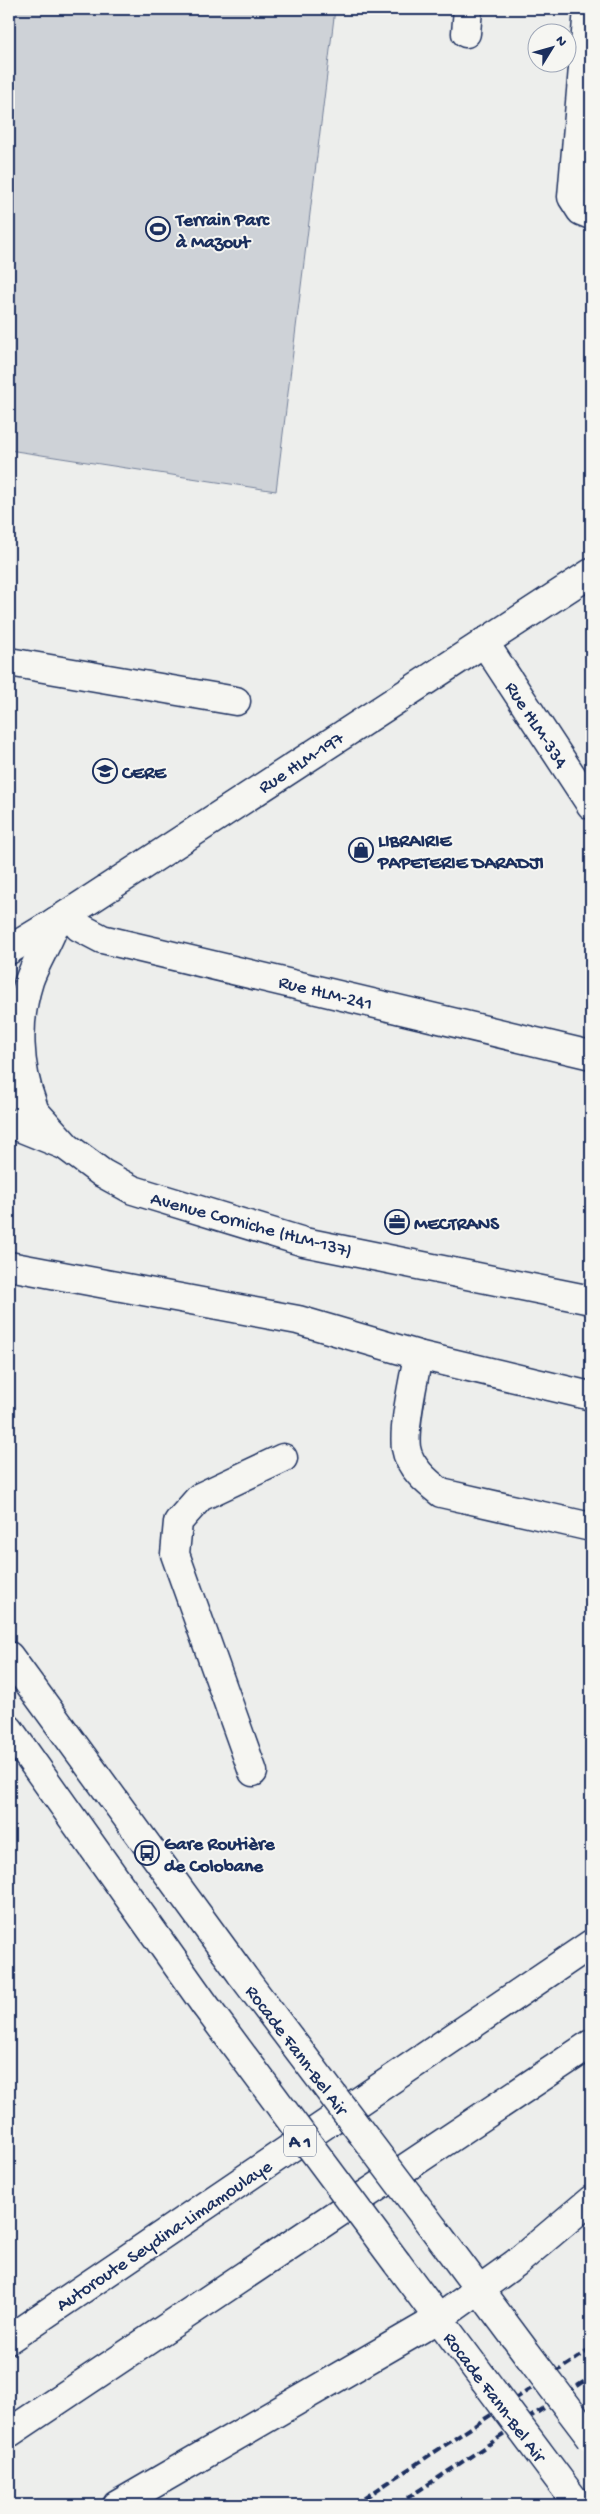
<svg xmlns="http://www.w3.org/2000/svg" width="600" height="2514" font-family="'Gochi Hand',sans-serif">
  <rect width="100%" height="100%" fill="#edeeec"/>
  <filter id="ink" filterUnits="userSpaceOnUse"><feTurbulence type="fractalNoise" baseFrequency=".02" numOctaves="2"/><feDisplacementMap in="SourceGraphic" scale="10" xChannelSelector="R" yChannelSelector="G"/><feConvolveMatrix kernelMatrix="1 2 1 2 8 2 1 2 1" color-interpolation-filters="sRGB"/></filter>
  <g filter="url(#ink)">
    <!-- grass -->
    <path fill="#ced2d7" stroke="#74809a" d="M9,9h326l-59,482 -267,-41z"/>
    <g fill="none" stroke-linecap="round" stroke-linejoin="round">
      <defs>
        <g id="minor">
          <path d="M588,9l-16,188 9,14 10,4"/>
          <path d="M466,33l2,-24"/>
          <path d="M484,642l107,163"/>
          <path d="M9,662l227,39"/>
          <path d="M68,914l11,13 23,12 489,116"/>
          <path d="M9,950l59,-36 523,-341"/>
          <path d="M9,1083l58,64 35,26 31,17 171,52 287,58"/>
          <path d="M33,1106c-15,-40 -17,-84 -4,-125 7,-20 20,-39 27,-60"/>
          <path d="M9,1123l52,21"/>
          <path d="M418,1355c-4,25 -15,69 -12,93 3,19 21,34 35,45l150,34"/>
          <path d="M253,1772l-78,-218 3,-32 22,-25 83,-39"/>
        </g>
        <g id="major">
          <path d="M9,1656l233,319"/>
          <path d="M9,1729l196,276"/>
          <path d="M434,2229l94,126"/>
          <path d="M397,2263l86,115"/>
        </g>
        <g id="highway">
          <path d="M9,1266l289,54 120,35 173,41"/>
          <path d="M9,2339l582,-395"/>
          <path d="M9,2433l582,-389"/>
          <path d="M117,2505l321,-186 78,-56 75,-63"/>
        </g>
      </defs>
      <!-- minor casing -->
      <use href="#minor" stroke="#1b2f5e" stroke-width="31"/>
      <!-- major casing -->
      <use href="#major" stroke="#1b2f5e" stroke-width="31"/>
      <!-- highway casing -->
      <use href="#highway" stroke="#1b2f5e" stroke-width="31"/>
      <!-- minor -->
      <use href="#minor" stroke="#f6f6f2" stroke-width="28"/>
      <!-- major -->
      <use href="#major" stroke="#f6f6f2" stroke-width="28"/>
      <!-- highway -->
      <use href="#highway" stroke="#f6f6f2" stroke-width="28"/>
      <!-- rail -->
      <g stroke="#1b2f5e" stroke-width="4" stroke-dasharray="8 4" stroke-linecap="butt">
        <path d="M354,2505l237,-156"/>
        <path d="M397,2505l194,-128"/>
        <path d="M561,2505l30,-18"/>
      </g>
      <defs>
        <g id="major-bridge">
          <path d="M242,1975l192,254"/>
          <path d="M205,2005l192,258"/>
          <path d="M528,2355l63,83"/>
          <path d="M483,2378l95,127"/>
        </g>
      </defs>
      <!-- major-bridge casing -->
      <use href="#major-bridge" stroke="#1b2f5e" stroke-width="31" stroke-linecap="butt"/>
      <!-- major-bridge -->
      <use href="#major-bridge" stroke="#f6f6f2" stroke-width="28"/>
    </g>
  </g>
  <!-- icons -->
  <defs>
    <symbol id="stadium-ring" viewBox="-11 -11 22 22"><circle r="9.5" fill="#f6f6f2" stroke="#1b2f5e" stroke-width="1.5"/><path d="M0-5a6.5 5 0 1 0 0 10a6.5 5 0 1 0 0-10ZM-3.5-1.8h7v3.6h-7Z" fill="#1b2f5e"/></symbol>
    <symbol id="school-ring" viewBox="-11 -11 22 22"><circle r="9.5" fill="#f6f6f2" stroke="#1b2f5e" stroke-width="1.5"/><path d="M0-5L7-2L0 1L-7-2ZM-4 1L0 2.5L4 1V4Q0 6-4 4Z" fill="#1b2f5e"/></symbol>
    <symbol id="shop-ring" viewBox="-11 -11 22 22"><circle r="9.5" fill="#f6f6f2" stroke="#1b2f5e" stroke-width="1.5"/><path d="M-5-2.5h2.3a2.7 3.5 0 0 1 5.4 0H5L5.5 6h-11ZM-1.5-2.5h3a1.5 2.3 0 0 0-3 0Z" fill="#1b2f5e"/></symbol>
    <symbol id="office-ring" viewBox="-11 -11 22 22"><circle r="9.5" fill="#f6f6f2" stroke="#1b2f5e" stroke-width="1.5"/><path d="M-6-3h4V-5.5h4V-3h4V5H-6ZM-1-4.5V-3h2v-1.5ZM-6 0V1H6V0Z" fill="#1b2f5e"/></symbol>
    <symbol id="bus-ring" viewBox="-11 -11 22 22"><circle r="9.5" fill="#f6f6f2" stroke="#1b2f5e" stroke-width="1.5"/><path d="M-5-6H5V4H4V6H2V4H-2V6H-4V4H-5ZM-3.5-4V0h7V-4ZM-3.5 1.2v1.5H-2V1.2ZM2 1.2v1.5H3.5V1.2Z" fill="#1b2f5e"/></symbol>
  </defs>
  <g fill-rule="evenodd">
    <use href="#stadium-ring" x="144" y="215" width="28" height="28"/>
    <use href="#school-ring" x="91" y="757" width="28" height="28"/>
    <use href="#shop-ring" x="347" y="836" width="28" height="28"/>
    <use href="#office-ring" x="383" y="1208" width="28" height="28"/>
    <use href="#bus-ring" x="133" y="1839" width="28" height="28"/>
  </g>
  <g text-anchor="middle" stroke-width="4" stroke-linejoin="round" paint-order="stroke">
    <!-- shield labels -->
    <rect fill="#f6f6f2" stroke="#5d6b8a" stroke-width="1" x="284" y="2125.5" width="32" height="31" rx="4"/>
    <g font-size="18" font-weight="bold" fill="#1b2f5e">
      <text x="300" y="2147">A 1</text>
    </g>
    <!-- poi labels -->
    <g font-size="19" font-weight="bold" fill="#1b2f5e" stroke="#f6f6f2" text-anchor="start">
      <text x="176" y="225">Terrain Parc<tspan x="176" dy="22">à Mazout</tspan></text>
      <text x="122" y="778">CERE</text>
      <text x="378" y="846">LIBRAIRIE<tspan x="378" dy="22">PAPETERIE DARADJI</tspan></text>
      <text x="414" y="1229">MECTRANS</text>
      <text x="164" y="1849">Gare Routière<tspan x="164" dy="22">de Colobane</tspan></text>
    </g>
    <!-- street labels -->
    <g font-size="19" fill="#1b2f5e" stroke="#f6f6f2">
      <text transform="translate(538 724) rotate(57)" y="7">Rue HLM-334</text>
      <text transform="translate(300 761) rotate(-33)" y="7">Rue HLM-197</text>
      <text transform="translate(326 991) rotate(14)" y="7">Rue HLM-241</text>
      <text transform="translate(252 1223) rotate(15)" y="7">Avenue Corniche (HLM-137)</text>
      <text transform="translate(298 2049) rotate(53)" y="7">Rocade Fann-Bel Air</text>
      <text transform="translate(163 2234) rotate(-34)" y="7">Autoroute Seydina-Limamoulaye</text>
      <text transform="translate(496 2396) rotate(53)" y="7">Rocade Fann-Bel Air</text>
    </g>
  </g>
  <!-- margin -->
  <rect width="600" height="2514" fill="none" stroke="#f6f6f2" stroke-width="30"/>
  <rect x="15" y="15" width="570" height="2484" fill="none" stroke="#1b2f5e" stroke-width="2" filter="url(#ink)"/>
  <!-- north arrow -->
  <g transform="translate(552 48) rotate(53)"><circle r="24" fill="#f6f6f2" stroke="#9ea6b7"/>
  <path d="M0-4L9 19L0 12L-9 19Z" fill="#1b2f5e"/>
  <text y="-8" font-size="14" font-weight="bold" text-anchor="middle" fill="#1b2f5e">N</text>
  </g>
</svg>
